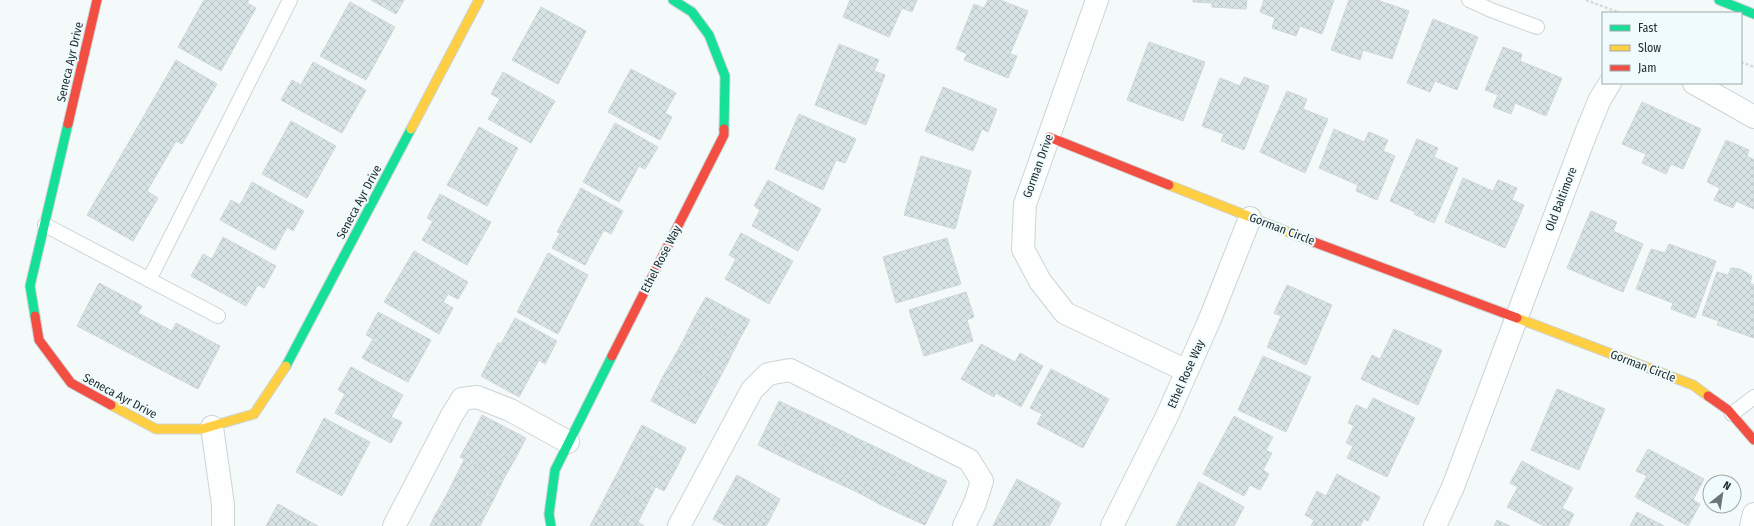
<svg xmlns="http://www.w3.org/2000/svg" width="1754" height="526" font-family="'Fira Sans Condensed',sans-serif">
  <defs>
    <pattern id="building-cross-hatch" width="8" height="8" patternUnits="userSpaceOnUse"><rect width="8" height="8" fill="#d7e3e5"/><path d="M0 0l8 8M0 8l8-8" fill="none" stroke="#b8c3c5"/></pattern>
  </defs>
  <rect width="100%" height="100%" fill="#f4f9fa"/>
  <!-- building -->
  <g fill="url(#building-cross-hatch)" stroke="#d0d7d8">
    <path d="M204,0h45l-2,3 9,5 -35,63 -43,-24z"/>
    <path d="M371,0h33l-8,14z"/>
    <path d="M850,0h67l-5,12 -10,-4 -13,29 -46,-20z"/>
    <path d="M988,0h12l28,11 -18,43 7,2 -9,22 -44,-18 3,-6 -11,-5 18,-45 10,4z"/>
    <path d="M1193,0h54l-1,9 -34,-2v-4l-19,-1z"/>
    <path d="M1264,0h70l-12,34 -22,-8 -4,10 -24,-8 3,-10 -15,-6z"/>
    <path d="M1349,0h28l32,11 -17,48 -29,-9 -3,10 -29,-10z"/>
    <path d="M350,2l45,25 -29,53 -46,-24z"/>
    <path d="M541,7l45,24 -28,53 -46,-24z"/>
    <path d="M1433,19l45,18 -21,53 -22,-9 -5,11 -23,-9z"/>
    <path d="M1149,42l56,20 -22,59 -56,-21z"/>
    <path d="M839,44l40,16 -5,11 11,4 -19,50 -51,-20z"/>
    <path d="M1503,47l19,7 -2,7 42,17 -16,38 -31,-13 -4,11 -18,-7 5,-12 -13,-5z"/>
    <path d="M176,60l41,24 -35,60 -6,-3 -29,50 11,7 -25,43 -46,-26z"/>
    <path d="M313,62l53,28 -24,43 -61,-33 11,-20 9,5z"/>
    <path d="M631,69l45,24 -11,20 7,4 -12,23 -52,-28z"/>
    <path d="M503,72l52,29 -24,42 -43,-24 12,-20 -9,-5z"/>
    <path d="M1244,77l25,9 -25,64 -23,-9 3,-7 -22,-8 18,-48 20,8z"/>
    <path d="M943,87l54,22 -9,23 -6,-3 -9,22 -48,-20z"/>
    <path d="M1287,91l20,8 -4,10 25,10 -23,54 -45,-21z"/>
    <path d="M1642,102l59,27 -18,40 -12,-5 -5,10 -24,-11 4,-9 -24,-10z"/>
    <path d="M799,114l57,25 -11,24 -9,-3 -13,30 -48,-21z"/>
    <path d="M291,121l45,25 -29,52 -45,-24z"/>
    <path d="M615,123l43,24 -13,22 -6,-3 -20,36 -36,-20z"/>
    <path d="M479,127l39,21 -31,58 -40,-21z"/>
    <path d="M1334,129l30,13 5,-10 19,8 -5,11 12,5 -18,44 -21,-9 2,-6 -39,-17z"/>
    <path d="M1417,139l21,9 -4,9 24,11 -24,55 -20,-9 1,-2 -25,-11z"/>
    <path d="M1726,140l23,10 -2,6 7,4v49l-18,-8 -3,7 -19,-8 6,-12 -13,-6z"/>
    <path d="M921,156l50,15 -16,58 -51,-14z"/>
    <path d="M1463,178l30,13 5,-11 19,8 -5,12 12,5 -19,43 -60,-26z"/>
    <path d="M768,180l53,29 -23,42 -46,-25 8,-16 -6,-4z"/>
    <path d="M252,182l52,29 -11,20 -6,-4 -12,23 -55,-30 11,-20 9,5z"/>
    <path d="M581,188l42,23 -12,23 -7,-4 -19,35 -33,-17 8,-15 -3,-1z"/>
    <path d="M440,194l51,28 -24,43 -45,-25 11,-19 -6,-3z"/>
    <path d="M1591,211l26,11 -4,9 30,13 -20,48 -56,-24z"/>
    <path d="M741,233l52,28 -24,43 -44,-25 11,-20 -7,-4z"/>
    <path d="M223,237l53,29 -12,22 -6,-3 -12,21 -55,-30 12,-22 9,5z"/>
    <path d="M947,238l14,46 -65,19 -13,-46z"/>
    <path d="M1669,244l47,17 -21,57 -24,-9 2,-6 -37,-14 15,-40 14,4z"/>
    <path d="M414,251l54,31 -10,17 -10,-5 -5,8 10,6 -14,26 -55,-32z"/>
    <path d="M548,253l40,22 -30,59 -41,-22z"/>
    <path d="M1731,268l9,1 12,7 -2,7 4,2v53l-37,-13 2,-4 -17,-6 15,-43 11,3z"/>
    <path d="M99,283l43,23 -4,7 34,18 4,-8 44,23 -22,43 -121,-63z"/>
    <path d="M1287,285l45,20 -26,60 -39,-18 14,-31 -7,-3z"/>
    <path d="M966,292l8,25 -7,3 6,21 -49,15 -15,-46z"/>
    <path d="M706,297l44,23 -12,22 -44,-24z"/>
    <path d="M378,312l53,28 -23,42 -46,-24 11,-19 -7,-4z"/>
    <path d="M515,318l42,23 -12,23 -6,-4 -20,37 -38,-21 17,-33 3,1z"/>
    <path d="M694,318l44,24 -10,20 -44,-23z"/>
    <path d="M1394,329l48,21 -24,55 -57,-26 11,-24 8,4z"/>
    <path d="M684,339l44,23 -11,21 -44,-24z"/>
    <path d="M981,344l34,18 5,-9 23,13 -22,41 -25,-14 -2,4 -33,-18z"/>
    <path d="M1263,356l48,21 -25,55 -48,-22z"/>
    <path d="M673,359l44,24 -11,21 -45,-24z"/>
    <path d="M351,367l52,28 -12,22 11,5 -11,21 -56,-30 10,-19 -7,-4z"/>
    <path d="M1051,369l58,30 -26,49 -46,-24 5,-10 -12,-6z"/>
    <path d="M661,380l45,24 -11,20 -44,-23z"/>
    <path d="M1557,389l48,20 -26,61 -48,-20z"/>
    <path d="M1373,398l42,20 -28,59 -40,-19 6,-12 -7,-3 8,-17 -6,-3 8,-18 11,5z"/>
    <path d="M779,401l21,10 -20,45 -22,-11z"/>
    <path d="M800,411l20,9 -21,45 -19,-9z"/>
    <path d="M482,415l44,23 -12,23 -43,-24z"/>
    <path d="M1234,416l39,21 -7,13 6,3 -9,17 6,4 -9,16 -10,-5 -6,11 -41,-22z"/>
    <path d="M324,418l46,24 -28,54 -46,-24z"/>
    <path d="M820,420l20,10 -20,45 -21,-10z"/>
    <path d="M642,425l44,23 -10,21 -45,-23z"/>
    <path d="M840,430l21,10 -21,44 -20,-9z"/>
    <path d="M471,437l43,24 -11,19 -43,-23z"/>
    <path d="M861,440l21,10 -21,44 -21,-10z"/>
    <path d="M631,446l45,23 -12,22 -44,-23z"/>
    <path d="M1648,449l56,30 -11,21 7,4 -12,22 -53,-29 12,-21 -11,-5z"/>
    <path d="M882,450l20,10 -21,45 -20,-11z"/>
    <path d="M464,460l39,20 -9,19 -39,-21z"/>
    <path d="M902,460l22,11 -21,44 -22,-10z"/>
    <path d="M1522,461l51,27 -11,20 12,6 -6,12h-24l-37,-19 11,-20 -8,-4z"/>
    <path d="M620,468l36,18 -9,18 -36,-19z"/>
    <path d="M924,471l23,10 -22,44 -22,-10z"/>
    <path d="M1337,474l43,23 -12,24 -4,-2 -4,7h-49l3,-6 -9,-5 12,-24 9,5z"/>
    <path d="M737,475l43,24 -11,22 -44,-24z"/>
    <path d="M455,478l39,21 -9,17 -39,-20z"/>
    <path d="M1017,479l44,24 -10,20 -45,-23z"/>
    <path d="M1199,482l45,25 -10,19h-58z"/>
    <path d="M611,485l36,19 -9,18 -36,-19z"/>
    <path d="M446,496l39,20 -5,10h-29l-17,-9z"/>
    <path d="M725,497l44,24 -3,5h-40l-13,-7z"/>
    <path d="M1006,500l45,23 -2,3h-41l-12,-6z"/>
    <path d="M602,503l36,19 6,4h-54z"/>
    <path d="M278,504l40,22h-52z"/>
    <path d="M1637,512l27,14h-34z"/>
    <path d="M434,517l17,9h-21z"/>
    <path d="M996,520l12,6h-15z"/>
    <path d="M1497,520l13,6h-16z"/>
  </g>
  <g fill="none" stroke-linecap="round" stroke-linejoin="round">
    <defs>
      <g id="lane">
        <path d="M1469,0l22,10 46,17"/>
        <path d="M45,225l173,91"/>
        <path d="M149,280l141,-280"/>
        <path d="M1732,414l22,-17"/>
      </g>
      <g id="street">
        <path d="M1097,0l-72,204 -2,45 17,32 25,32 122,58"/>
        <path d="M1694,83l60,34"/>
        <path d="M212,427l11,78v21"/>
        <path d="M394,526l58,-111 10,-16 15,-2 33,13 58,32"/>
        <path d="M679,526l73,-136 16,-16 22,-4 179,90 13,21 -7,22 -11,23"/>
        <path d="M1112,526l55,-110 43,-97 40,-101"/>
        <path d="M1435,526l18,-39 133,-354 14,-34 10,-16"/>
        <path d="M1751,526l3,-12"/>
      </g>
      <g id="fast">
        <path d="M673,0l19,12 17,23 16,41 -1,53"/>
        <path d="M1719,0l35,14"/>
        <path d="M35,316l-5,-30 38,-162"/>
        <path d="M286,366l125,-237"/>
        <path d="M551,526l-2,-12 6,-44 57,-114"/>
      </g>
      <g id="slow">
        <path d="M411,129l68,-129"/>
        <path d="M1169,185l142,56"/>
        <path d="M1517,318l176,67 15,11"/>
        <path d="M111,405l45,24h46l52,-15 32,-48"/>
      </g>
      <g id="jam">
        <path d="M68,124l29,-124"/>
        <path d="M1049,137l120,48"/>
        <path d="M1311,241l206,77"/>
        <path d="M35,316l4,24 32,43 40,22"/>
        <path d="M612,356l112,-221v-6"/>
        <path d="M1708,396l20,14 26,30"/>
      </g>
    </defs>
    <!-- lane casing -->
    <use href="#lane" stroke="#cdd4d6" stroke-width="16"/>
    <!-- street casing -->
    <use href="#street" stroke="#cdd4d6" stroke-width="24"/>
    <!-- fast casing -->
    <use href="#fast" stroke="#cdd4d6" stroke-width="11"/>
    <!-- slow casing -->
    <use href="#slow" stroke="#cdd4d6" stroke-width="11"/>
    <!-- jam casing -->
    <use href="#jam" stroke="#cdd4d6" stroke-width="11"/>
    <!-- path -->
    <g stroke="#d8dada" stroke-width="2.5" stroke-dasharray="3 2" stroke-linecap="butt">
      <path d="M1586,0l34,13"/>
      <path d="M1741,62l13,5"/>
    </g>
    <!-- lane -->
    <use href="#lane" stroke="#fdfefe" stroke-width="14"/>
    <!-- street -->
    <use href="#street" stroke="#fdfefe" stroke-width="22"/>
    <!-- fast -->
    <use href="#fast" stroke="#16e098" stroke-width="9"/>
    <!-- slow -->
    <use href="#slow" stroke="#ffcf43" stroke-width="9"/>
    <!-- jam -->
    <use href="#jam" stroke="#f24e42" stroke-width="9"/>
  </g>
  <g text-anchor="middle" stroke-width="4" stroke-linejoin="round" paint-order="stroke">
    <!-- street labels -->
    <g font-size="12" fill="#232e30" stroke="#f0fbfe">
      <text transform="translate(70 62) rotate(-77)" y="4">Seneca Ayr Drive</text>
      <text transform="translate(1038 166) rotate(-70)" y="4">Gorman Drive</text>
      <text transform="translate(1561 199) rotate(-69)" y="4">Old Baltimore</text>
      <text transform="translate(359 202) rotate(-62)" y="4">Seneca Ayr Drive</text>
      <text transform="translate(1282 229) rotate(21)" y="4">Gorman Circle</text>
      <text transform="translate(661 259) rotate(-63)" y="4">Ethel Rose Way</text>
      <text transform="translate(1643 366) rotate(21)" y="4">Gorman Circle</text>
      <text transform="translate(1186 374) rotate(-66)" y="4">Ethel Rose Way</text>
      <text transform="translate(120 396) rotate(28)" y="4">Seneca Ayr Drive</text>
    </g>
  </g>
  <!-- legend -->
  <rect x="1602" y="12" width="140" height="72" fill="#f0fbfe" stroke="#9ea9ac"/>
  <rect x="1610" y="25" width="20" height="6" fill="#16e098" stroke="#9ea9ac"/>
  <text x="1638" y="32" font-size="12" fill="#232e30">Fast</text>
  <rect x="1610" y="45" width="20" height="6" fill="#ffcf43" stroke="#9ea9ac"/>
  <text x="1638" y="52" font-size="12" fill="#232e30">Slow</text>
  <rect x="1610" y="65" width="20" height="6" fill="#f24e42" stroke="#9ea9ac"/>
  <text x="1638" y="72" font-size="12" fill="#232e30">Jam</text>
  <!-- north arrow -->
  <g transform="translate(1722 494) rotate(30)"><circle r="19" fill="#f0fbfe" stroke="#9ea9ac"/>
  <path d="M0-3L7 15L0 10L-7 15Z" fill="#6c7577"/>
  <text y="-6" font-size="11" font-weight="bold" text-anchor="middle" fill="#232e30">N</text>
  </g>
</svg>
